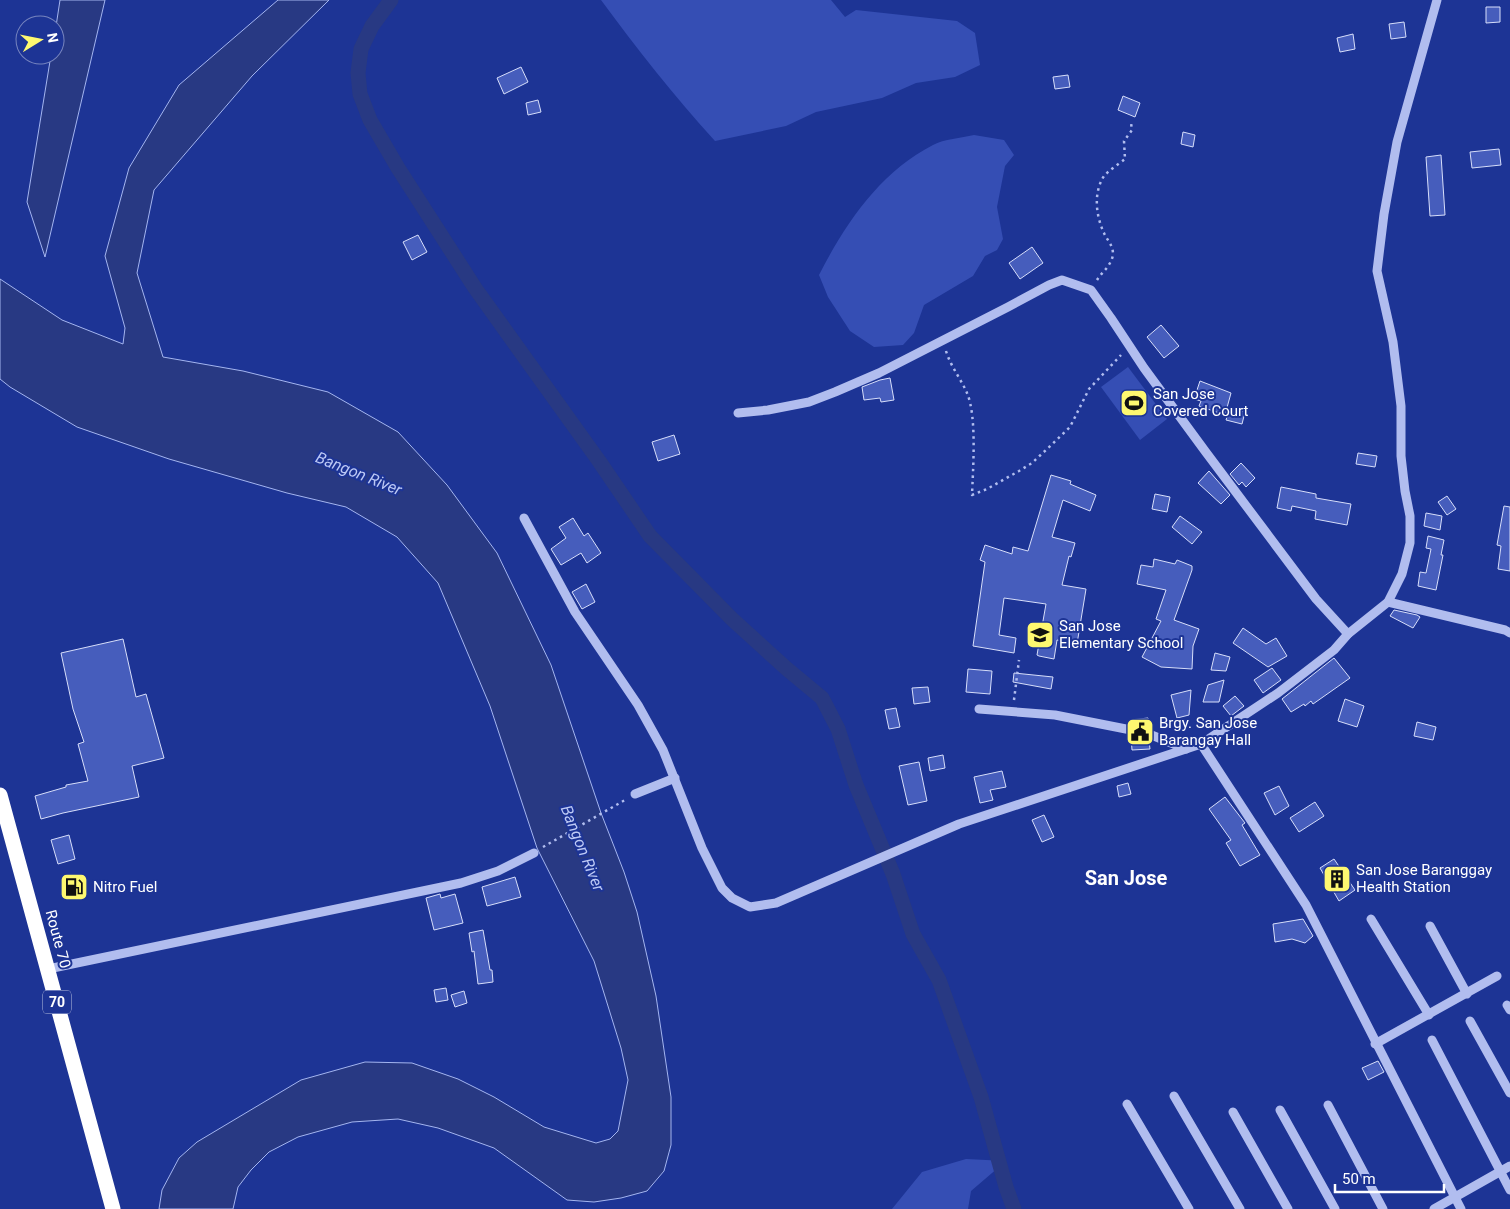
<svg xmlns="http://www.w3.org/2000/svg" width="1510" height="1209" font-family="Roboto,sans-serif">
  <rect width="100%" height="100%" fill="#1d3495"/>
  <!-- green -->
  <g fill="#354eb4">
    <path d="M601,0h230l14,17 11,-7 101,11 18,12 5,32 -25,12 -39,6 -34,15 -66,14 -30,14 -71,15c-42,-46 -77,-91 -114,-141z"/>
    <path d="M974,135l30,5 10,15 -9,11 -8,41 6,32 -6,11 -12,6 -12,20 -49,29 -10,28 -11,12 -29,2 -24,-16 -22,-34 -9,-22c26,-51 61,-103 114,-130 11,-6 28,-7 41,-10z"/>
    <path d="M1128,367l39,52 -27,21 -39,-53z"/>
    <path d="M966,1159l40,2 -35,30 -3,18h-76l30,-37z"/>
  </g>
  <!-- water -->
  <g fill="#283983" stroke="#a4b5f0">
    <path d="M60,0h45l-60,257 -18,-55 24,-147h4v-22z"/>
    <path d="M278,0h51l-77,76 -98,114 -17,83 26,84 80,14 85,21 70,40 49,53 50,68 54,112 50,148 23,59 13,40 19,84 15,101v48l-7,26 -17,20 -26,7 -27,4 -27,-2 -73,-52 -56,-20 -40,-9 -46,3 -54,15 -29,15 -18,18 -13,17 -5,22h-74l3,-19 17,-32 18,-16 104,-62 64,-18 47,1 46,16 36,18 50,30 52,16 14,-4 8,-8 10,-51 -7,-32 -27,-87 -57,-113 -47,-142 -52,-123 -41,-46 -51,-30 -59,-14 -118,-34 -92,-32 -67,-40 -10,-8v-100l62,41 61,24 2,-16 -20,-72 24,-88 50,-83z"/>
  </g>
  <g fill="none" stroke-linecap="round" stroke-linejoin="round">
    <!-- canal -->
    <path stroke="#283983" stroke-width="15" d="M391,0l-19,26 -11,23 -3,24 2,21 10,26 28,48 77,120 124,173 51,75 82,83 55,50 35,29 16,31 18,56 37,89 20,60 26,46 42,117 25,90 8,22"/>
  </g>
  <!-- building -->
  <g fill="#465dbc" stroke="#d7defa">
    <path d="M1486,7h14v15l-14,1z"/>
    <path d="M1404,22l2,15 -15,2 -2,-15z"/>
    <path d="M1353,34l2,15 -15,3 -3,-14z"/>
    <path d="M521,67l7,15 -24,12 -7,-16z"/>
    <path d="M1068,75l2,12 -15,2 -2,-12z"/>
    <path d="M1123,96l17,7 -5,14 -17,-7z"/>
    <path d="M538,100l3,12 -13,3 -2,-12z"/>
    <path d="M1183,132l12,3 -2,12 -12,-3z"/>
    <path d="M1499,149l2,16 -29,3 -2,-16z"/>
    <path d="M1441,155l4,60 -15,1 -4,-59z"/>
    <path d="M418,235l9,17 -15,8 -9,-18z"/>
    <path d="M1032,247l11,16 -23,16 -11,-16z"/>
    <path d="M1161,325l18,21 -15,12 -17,-21z"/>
    <path d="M890,378l4,22 -13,2 -1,-4 -16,2 -2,-13 18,-7z"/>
    <path d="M1200,381l31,12 -6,22 -26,-9 2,-5 -7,-2z"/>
    <path d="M1230,407l15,5 -3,12 -16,-4z"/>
    <path d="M674,435l6,19 -22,7 -6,-19z"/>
    <path d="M1358,453l19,3 -2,11 -19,-3z"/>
    <path d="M1241,463l14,15 -9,9 -4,-5 -3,3 -9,-11z"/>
    <path d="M1209,471l21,24 -9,9 -23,-21z"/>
    <path d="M1051,475l20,6 -1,3 26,11 -6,16 -27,-11 -11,37 23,6 -4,14 -2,-1 -7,29 24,4 -9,55 -20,-4 -3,19 -15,-3 -2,-1 9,-51 -42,-6 -5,37 17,3 -2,15 -41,-7 12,-84 -5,-2 5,-15 27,9 1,-7 15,4z"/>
    <path d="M1281,487l35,7v4l35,6 -4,21 -32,-6 1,-8 -24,-5 -1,5 -14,-3z"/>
    <path d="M1155,494l15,3 -3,15 -15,-3z"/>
    <path d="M1447,496l9,13 -9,6 -9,-13z"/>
    <path d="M1504,506l6,1v64l-12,-2 3,-23 -4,-1z"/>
    <path d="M1426,513l16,3 -2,14 -16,-4z"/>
    <path d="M1180,516l22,16 -10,12 -20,-17z"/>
    <path d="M573,518l11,18 4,-3 13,20 -14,10 -6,-10 -20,12 -10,-16 15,-11 -7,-11z"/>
    <path d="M1428,536l16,4 -3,15h2l-7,35 -18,-4 2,-14 6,1 5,-24 -5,-1z"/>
    <path d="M1154,559l21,5 2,-4 15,6v4l-18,50 25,9 -6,17 -1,23 -31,-2 -19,-10 19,-36 -5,-2 10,-29 -29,-6 4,-19 12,2z"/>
    <path d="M586,584l9,18 -13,7 -10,-17z"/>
    <path d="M1394,610l23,5 3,2 -7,11 -23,-12z"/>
    <path d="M1243,628l23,16 10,-6 11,18 -19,11 -35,-24z"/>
    <path d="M123,639l13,58 10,-3 18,64 -32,8 7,31 -76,16 -22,6 -6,-23 31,-9v-2l22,-4 -10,-37 6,-2 -11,-33 -12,-56z"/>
    <path d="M1215,653l15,4 -4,14 -15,-1z"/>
    <path d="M1334,658l16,20 -37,26 -2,-3 -6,5 -1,-2 -13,8 -9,-13z"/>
    <path d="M1272,668l9,12 -18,13 -9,-13z"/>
    <path d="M968,669l24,2 -2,23 -24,-2z"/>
    <path d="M1014,673l39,4 -2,12 -38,-7z"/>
    <path d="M1224,680l-5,22h-16l5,-17z"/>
    <path d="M928,687l2,15 -16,2 -2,-16z"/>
    <path d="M1191,690l-2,25 -12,3 -6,-23z"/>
    <path d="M1235,696l9,10 -13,10 -8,-10z"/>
    <path d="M1345,699l19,7 -7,21 -19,-6z"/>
    <path d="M896,708l4,19 -11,2 -4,-19z"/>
    <path d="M1148,718l1,10 -4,1 -2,5 1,4 5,3 1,8 -18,1 -1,-14 4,-2 2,-3 -2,-5 -4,-2 -1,-4z"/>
    <path d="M1417,722l19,5 -3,13 -19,-4z"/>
    <path d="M943,755l2,13 -15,3 -2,-13z"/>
    <path d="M919,762l8,39 -19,4 -9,-39z"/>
    <path d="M1002,771l4,16 -16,3 3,10 -13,3 -6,-26z"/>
    <path d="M1128,783l3,11 -12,3 -2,-11z"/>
    <path d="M1279,786l10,20 -14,9 -11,-22z"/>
    <path d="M1225,797l20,26 -3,2 18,30 -20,11 -14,-23 5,-3 -22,-31z"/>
    <path d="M1315,802l9,14 -25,16 -9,-14z"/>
    <path d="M1044,815l10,22 -12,5 -10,-22z"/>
    <path d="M69,835l6,24 -17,5 -7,-24z"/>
    <path d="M1334,859l21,31 -16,11 -19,-33z"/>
    <path d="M515,877l6,20 -34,9 -5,-19z"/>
    <path d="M440,894l1,4 14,-4 8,29 -29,7 -8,-32z"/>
    <path d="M1303,919l10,17 -8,7 -13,-4 -17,3 -2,-18z"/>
    <path d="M483,930l7,40h2l1,12 -15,2 -4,-33 -2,1 -3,-19z"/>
    <path d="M446,988l2,12 -12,2 -2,-12z"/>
    <path d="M464,991l3,12 -12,4 -4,-12z"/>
    <path d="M1378,1061l6,11 -16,8 -6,-12z"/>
  </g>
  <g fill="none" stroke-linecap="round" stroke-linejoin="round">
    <!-- minor-tunnel -->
    <path stroke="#3f52a5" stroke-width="9" stroke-dasharray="9 4.5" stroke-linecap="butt" d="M1131,730l18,4"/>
    <!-- path -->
    <g stroke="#b1bdef" stroke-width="2.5" stroke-dasharray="2.5 4" stroke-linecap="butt">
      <path d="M1097,280c5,-8 15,-15 16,-26 0,-9 -6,-14 -9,-21 -8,-17 -11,-40 0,-57 3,-4 16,-13 21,-17l-1,-18 8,-11 -1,-7"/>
      <path d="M946,351c5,16 15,28 21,42 10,23 6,76 5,102l15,-6 32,-18 13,-8 14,-13 24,-23 19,-38 32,-34"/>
      <path d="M1014,700l5,-40"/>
      <path d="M543,847l82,-47"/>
    </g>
    <!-- minor -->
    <g stroke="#b1bdef" stroke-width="9">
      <path d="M738,413l30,-3 41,-8 26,-10 44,-19 129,-66 41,-22 13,-5 29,10 20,28 33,50 61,83 111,148 32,35"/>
      <path d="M524,518l51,94 63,93 25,45 39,98 20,40 10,10 18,9 26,-4 183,-79 242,-80 105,161 155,304"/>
      <path d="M1388,602l117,28 5,3"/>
      <path d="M979,709l76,6 76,15"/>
      <path d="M1149,734l37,15"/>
      <path d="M1201,744l77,-51 56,-43 14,-16 40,-32 14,-28 8,-31v-27l-5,-25 -4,-35v-50l-8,-64 -16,-71 7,-57 13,-72 40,-142"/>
      <path d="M635,794l40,-16"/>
      <path d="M1371,919l58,96"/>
      <path d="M1430,926l37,68"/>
      <path d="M48,969l413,-86 37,-12 36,-18"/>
      <path d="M1507,1005l3,5"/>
      <path d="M1470,1021l40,72"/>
      <path d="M1432,1040l78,150"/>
      <path d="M1375,1044l122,-68"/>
      <path d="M1174,1096l66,113"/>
      <path d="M1127,1104l62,105"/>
      <path d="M1328,1105l55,104"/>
      <path d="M1280,1110l55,99"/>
      <path d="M1233,1112l55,97"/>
      <path d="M1434,1209l76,-43"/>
    </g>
    <!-- highway -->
    <path stroke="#fff" stroke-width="15" d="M0,795l113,414"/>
  </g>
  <!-- icons -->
  <defs>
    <symbol id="stadium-square" viewBox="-11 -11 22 22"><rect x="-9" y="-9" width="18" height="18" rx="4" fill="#fef870" stroke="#1d3495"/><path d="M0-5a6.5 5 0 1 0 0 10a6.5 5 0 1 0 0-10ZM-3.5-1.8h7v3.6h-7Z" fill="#111"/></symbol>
    <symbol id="school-square" viewBox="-11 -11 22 22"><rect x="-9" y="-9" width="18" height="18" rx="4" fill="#fef870" stroke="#1d3495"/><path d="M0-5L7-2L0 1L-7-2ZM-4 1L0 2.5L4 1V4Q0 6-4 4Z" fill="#111"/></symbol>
    <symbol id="civic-square" viewBox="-11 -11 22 22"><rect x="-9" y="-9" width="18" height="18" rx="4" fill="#fef870" stroke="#1d3495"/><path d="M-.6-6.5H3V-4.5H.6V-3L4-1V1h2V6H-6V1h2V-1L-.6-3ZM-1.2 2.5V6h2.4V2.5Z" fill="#111"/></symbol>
    <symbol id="building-square" viewBox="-11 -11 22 22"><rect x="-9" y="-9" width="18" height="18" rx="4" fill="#fef870" stroke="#1d3495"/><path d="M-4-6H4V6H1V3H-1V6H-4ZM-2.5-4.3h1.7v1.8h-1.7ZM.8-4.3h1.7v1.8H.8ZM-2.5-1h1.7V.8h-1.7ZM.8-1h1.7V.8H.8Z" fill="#111"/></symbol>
    <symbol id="fuel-square" viewBox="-11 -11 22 22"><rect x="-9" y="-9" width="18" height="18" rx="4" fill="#fef870" stroke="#1d3495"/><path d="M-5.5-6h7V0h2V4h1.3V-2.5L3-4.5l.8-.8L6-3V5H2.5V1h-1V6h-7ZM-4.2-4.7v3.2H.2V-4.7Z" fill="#111"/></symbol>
  </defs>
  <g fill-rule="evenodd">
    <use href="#stadium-square" x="1118" y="387" width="32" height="32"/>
    <use href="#school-square" x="1024" y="619" width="32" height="32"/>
    <use href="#civic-square" x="1124" y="716" width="32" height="32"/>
    <use href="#building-square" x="1321" y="863" width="32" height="32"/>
    <use href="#fuel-square" x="58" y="871" width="32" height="32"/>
  </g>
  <g text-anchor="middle" stroke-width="4" stroke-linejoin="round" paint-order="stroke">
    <!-- shield labels -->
    <rect fill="#1d3495" stroke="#bbc2df" stroke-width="1" x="43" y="990.5" width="28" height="23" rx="4"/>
    <g font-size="14" font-weight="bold" fill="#fff">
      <text x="57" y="1007">70</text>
    </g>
    <!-- poi labels -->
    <g font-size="15" fill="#fff" stroke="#1d3495" text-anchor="start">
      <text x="1153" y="399">San Jose<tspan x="1153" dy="17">Covered Court</tspan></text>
      <text x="1059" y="631">San Jose<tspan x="1059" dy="17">Elementary School</tspan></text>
      <text x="1159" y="728">Brgy. San Jose<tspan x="1159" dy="17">Barangay Hall</tspan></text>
      <text x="1356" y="875">San Jose Baranggay<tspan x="1356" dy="17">Health Station</tspan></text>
      <text x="93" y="892">Nitro Fuel</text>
    </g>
    <!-- street labels -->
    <g font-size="15" fill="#fff" stroke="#1d3495">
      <text transform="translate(58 939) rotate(75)" y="5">Route 70</text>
    </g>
    <!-- water labels -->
    <g font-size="16" font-style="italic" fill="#bdc9f5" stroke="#1d3495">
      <text transform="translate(359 473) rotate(22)" y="6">Bangon River</text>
      <text transform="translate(583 848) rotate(68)" y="6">Bangon River</text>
    </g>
    <!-- district labels -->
    <g font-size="20" font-weight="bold" fill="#fff" stroke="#1d3495">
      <text x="1126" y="885">San Jose</text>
    </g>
  </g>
  <!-- north arrow -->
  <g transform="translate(40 40) rotate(80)"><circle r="24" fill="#1d3495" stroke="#7785bf"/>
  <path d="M0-4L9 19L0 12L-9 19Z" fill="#fef870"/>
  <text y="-8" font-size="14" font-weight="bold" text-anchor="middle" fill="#ffffff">N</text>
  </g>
  <!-- scale -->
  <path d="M1335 1184v8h109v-8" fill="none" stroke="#ffffff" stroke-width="2.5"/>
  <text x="1342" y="1184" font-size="15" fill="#ffffff" stroke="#1d3495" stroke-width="4" paint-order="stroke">50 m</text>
</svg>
